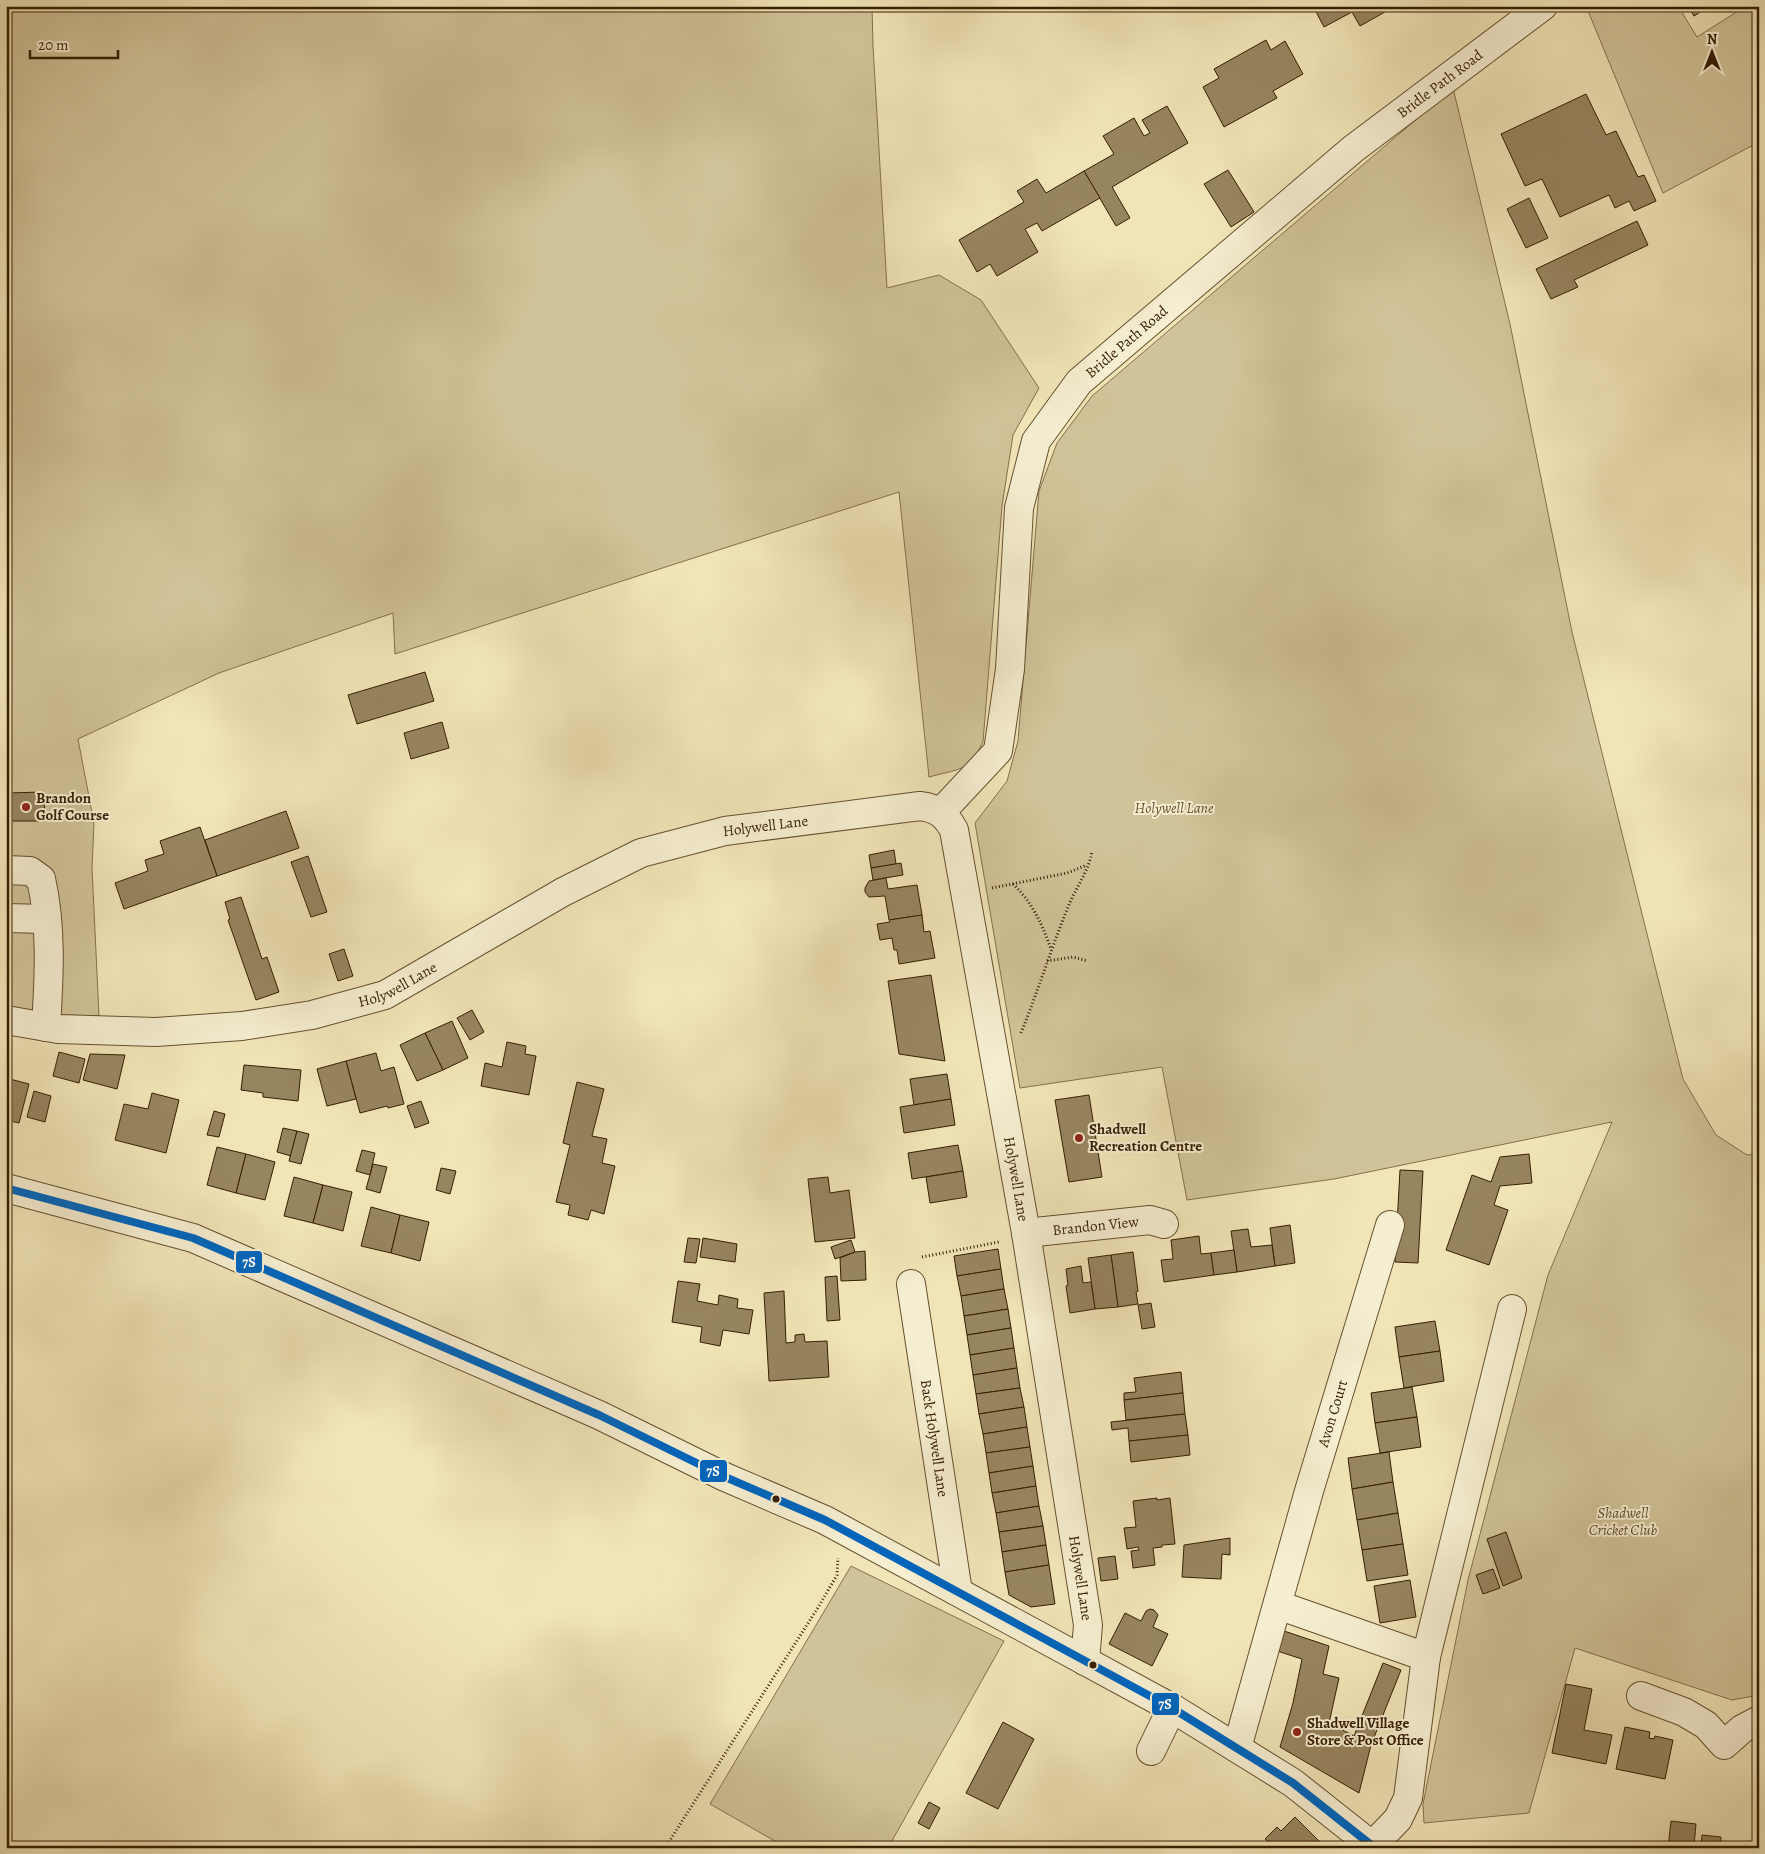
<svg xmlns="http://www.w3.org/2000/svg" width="1765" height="1854" font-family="Alegreya,serif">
  <rect width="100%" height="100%" fill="#f1e5b8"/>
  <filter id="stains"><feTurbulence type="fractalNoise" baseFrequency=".004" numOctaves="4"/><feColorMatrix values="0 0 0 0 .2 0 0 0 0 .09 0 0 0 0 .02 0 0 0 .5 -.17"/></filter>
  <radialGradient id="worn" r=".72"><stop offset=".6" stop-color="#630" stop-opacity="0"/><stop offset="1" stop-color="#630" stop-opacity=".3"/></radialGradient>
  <!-- green -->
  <g fill="#d1c399" stroke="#84704c">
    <path d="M6,6h866l1,40 14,242 52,-13 42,25 58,88 -26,47 -11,71 -19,236c-14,30 -25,27 -54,35l-30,-285 -504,162 -2,-41 -174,60 -141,66 16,84 -2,45 7,148 -38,-1 -55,-9z"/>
    <path d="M1586,6h92l19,31 49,-31h13v136l-96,51z"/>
    <path d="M1453,88l57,236 62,308 111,447 33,56 31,20 12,-1v541l-27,5 -157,-52 -46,165 -105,10 -1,-19 45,-224 80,-305 64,-153 -278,57 -147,21 -25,-133 -142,21 -45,-265 32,-42 11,-40 21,-250 18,-48 35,-47z"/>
    <path d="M851,1566l153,75 -116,207h-101l-77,-44z"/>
  </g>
  <!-- building -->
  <g fill="#978560" stroke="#361e00">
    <path d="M1313,6h69l3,6 -25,14 -8,-14 -28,15z"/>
    <path d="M1688,6h22l-16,10z"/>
    <path d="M1266,40l5,10 14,-9 18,33 -30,17 4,7 -53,29 -21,-40 16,-9 -5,-9z"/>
    <path d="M1586,94l20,41 10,-4 22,46 6,-2 12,26 -22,10 -5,-10 -14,7 -6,-13 -49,22 -18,-38 -17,7 -24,-52z"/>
    <path d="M1167,106l21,37 -76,44 18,31 -14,8 -32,-55 30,-17 -11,-18 31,-18 10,18 6,-3 -8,-13z"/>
    <path d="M1228,170l26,42 -23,15 -27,-43z"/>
    <path d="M1084,171l16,27 -58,33 -5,-8 -12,6 13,23 -41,24 -7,-12 -13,8 -18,-32 65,-38 -7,-11 20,-12 9,14z"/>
    <path d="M1529,198l19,40 -22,10 -19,-39z"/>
    <path d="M1637,221l11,24 -74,35 4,7 -27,12 -15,-30z"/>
    <path d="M425,672l9,29 -77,23 -9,-29z"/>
    <path d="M442,722l7,26 -38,11 -7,-26z"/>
    <path d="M44,792l1,29h-39v-28z"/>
    <path d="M286,811l13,37 -82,28 -12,-36z"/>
    <path d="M200,827l17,49 -93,33 -9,-26 33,-12 -3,-11 19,-6 -4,-13z"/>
    <path d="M894,850l2,14 -25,4 -2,-13z"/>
    <path d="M308,856l19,56 -16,5 -20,-55z"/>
    <path d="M901,863l2,12 -30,5 -2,-12z"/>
    <path d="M886,878l2,11 29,-4 5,30 -33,5 -4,-24 -16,1 -4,-5v-4l4,-7z"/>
    <path d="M241,897l21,62 5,-2 12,35 -23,8 -28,-80 2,-1 -5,-17z"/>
    <path d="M922,915l2,17 6,-1 5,27 -36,6 -2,-14h-3l-2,-12 -12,2 -3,-16 13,-2 -1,-2z"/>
    <path d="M344,949l9,27 -15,5 -9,-27z"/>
    <path d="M931,975l14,86 -46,-7 -11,-73z"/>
    <path d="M472,1010l12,22 -14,8 -13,-22z"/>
    <path d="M452,1021l16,37 -25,12 -18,-37z"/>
    <path d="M425,1033l18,37 -26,11 -17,-36z"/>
    <path d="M507,1042l19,4 -1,8 11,2 -7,39 -48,-9 4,-23 17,4z"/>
    <path d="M59,1052l26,7 -6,24 -26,-7z"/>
    <path d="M376,1053l5,18 13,-4 10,37 -16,4 -1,-2 -27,7 -14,-52z"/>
    <path d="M90,1054l35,1 -8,34 -34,-9z"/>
    <path d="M346,1061l10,38 -29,7 -10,-37z"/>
    <path d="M244,1065l57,5 -3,31 -35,-4v-4l-22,-3z"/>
    <path d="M947,1074l4,25 -37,6 -4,-26z"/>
    <path d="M6,1078l23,6 -10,39 -13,-3z"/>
    <path d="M577,1082l27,7 -12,47 15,3 -5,24 13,3 -11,48 -13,-4 -3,10 -20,-5 2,-10 -14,-3 14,-57 -7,-2z"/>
    <path d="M34,1091l17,5 -6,26 -18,-5z"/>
    <path d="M152,1093l27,7 -13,53 -51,-13 9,-36 24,5z"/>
    <path d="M1089,1095l13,82 -33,5 -14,-82z"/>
    <path d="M951,1099l4,26 -51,8 -4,-26z"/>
    <path d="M421,1101l8,22 -14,5 -8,-22z"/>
    <path d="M214,1111l11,3 -6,23 -12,-2z"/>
    <path d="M283,1128l14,3 -6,25 -14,-4z"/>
    <path d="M297,1131l12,3 -8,30 -12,-3z"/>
    <path d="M958,1145l5,26 -51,8 -4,-26z"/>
    <path d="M217,1147l29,7 -10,39 -29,-8z"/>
    <path d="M362,1150l13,3 -5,22 -14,-4z"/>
    <path d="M246,1154l29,8 -10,38 -29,-7z"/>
    <path d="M1529,1154l3,29 -32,3 -6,19 14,5 -19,55 -43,-15 26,-75 19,7 9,-25z"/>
    <path d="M373,1164l14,3 -7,26 -14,-4z"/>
    <path d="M441,1168l15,3 -6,23 -14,-4z"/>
    <path d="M1400,1170l23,1 -5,92 -23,-1z"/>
    <path d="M963,1171l4,26 -37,6 -4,-26z"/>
    <path d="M294,1177l29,8 -10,38 -29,-7z"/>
    <path d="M828,1177l2,16 19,-3 6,48 -40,4 -7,-63z"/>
    <path d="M323,1185l29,7 -9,39 -30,-8z"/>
    <path d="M371,1207l29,8 -9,38 -30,-7z"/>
    <path d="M400,1215l29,7 -9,39 -29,-8z"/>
    <path d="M1290,1225l5,38 -20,3 -5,-38z"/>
    <path d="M1248,1229l3,18 21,-2 3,21 -38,6 -6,-41z"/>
    <path d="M1199,1236l2,18 10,-1 3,22 -50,7 -3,-22 12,-1 -2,-19z"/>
    <path d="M688,1238l12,1 -4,24 -12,-1z"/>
    <path d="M703,1238l34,6 -2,18 -35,-5z"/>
    <path d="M851,1240l4,12 -20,7 -4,-12z"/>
    <path d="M998,1249l3,20 -44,7 -3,-20z"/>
    <path d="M1234,1250l3,22 -23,3 -3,-22z"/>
    <path d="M865,1251l1,29 -25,1 -1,-23 15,-6z"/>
    <path d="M1133,1252l5,39 -2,1 2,12 -20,3 -7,-52z"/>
    <path d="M1111,1255l7,52 -23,2 -7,-51z"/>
    <path d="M1081,1266l2,17 8,-1 4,27 -25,4 -4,-27 2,-1 -2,-16z"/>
    <path d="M1001,1269l3,20 -43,7 -4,-20z"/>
    <path d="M837,1276l3,44 -13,1 -2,-44z"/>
    <path d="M678,1281l22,3 -3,17 21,4 1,-10 19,4 -1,9 16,2 -4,24 -26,-4 -3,16 -20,-4 2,-15 -30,-5z"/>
    <path d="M1004,1289l4,20 -44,7 -3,-20z"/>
    <path d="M784,1291l2,52 9,-1v-7l9,-1 1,8 22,-1 2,36 -60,4 -5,-88z"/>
    <path d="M1151,1303l4,24 -13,2 -4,-24z"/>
    <path d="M1008,1309l3,19 -44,7 -3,-19z"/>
    <path d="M1435,1321l5,30 -41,6 -4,-30z"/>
    <path d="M1011,1328l3,20 -44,7 -3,-20z"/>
    <path d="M1014,1348l3,20 -44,7 -3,-20z"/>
    <path d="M1440,1351l4,30 -40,7 -5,-31z"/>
    <path d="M1017,1368l3,20 -44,6 -3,-19z"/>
    <path d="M1181,1372l2,21 -59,7v-7l12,-1 -2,-14z"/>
    <path d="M1412,1387l5,30 -42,6 -4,-30z"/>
    <path d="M1020,1388l4,19 -45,7 -3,-20z"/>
    <path d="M1183,1393l2,21 -59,6 -2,-20z"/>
    <path d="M1024,1407l3,20 -44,7 -4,-20z"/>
    <path d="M1185,1414l3,21 -59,6 -1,-13 -16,2 -1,-8z"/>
    <path d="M1417,1417l4,30 -41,6 -5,-30z"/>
    <path d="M1027,1427l3,20 -44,6 -3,-19z"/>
    <path d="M1188,1435l2,20 -59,7 -2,-21z"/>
    <path d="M1030,1447l3,19 -44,7 -3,-20z"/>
    <path d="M1389,1452l4,30 -41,7 -4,-31z"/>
    <path d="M1033,1466l3,20 -44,7 -3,-20z"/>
    <path d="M1393,1482l5,31 -41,7 -5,-31z"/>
    <path d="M1036,1486l3,20 -43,7 -4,-20z"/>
    <path d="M1157,1498v2l13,-2 5,46 -13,1v2l-9,1 2,17 -22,3 -2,-17 8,-1 -1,-3 -11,2 -3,-21 12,-1 -3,-26z"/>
    <path d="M1039,1506l4,20 -44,6 -3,-19z"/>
    <path d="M1398,1513l5,31 -41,6 -5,-30z"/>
    <path d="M1043,1526l3,19 -44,7 -3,-20z"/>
    <path d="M1506,1532l16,46 -19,8 -16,-47z"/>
    <path d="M1230,1538v17l-8,-1 -1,25 -39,-2 2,-32z"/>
    <path d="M1403,1544l5,31 -41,6 -5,-31z"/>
    <path d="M1046,1545l3,20 -44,7 -3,-20z"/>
    <path d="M1115,1556l3,23 -17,2 -3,-23z"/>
    <path d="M1049,1565l6,39 -24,3 -22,-12 -4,-23z"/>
    <path d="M1493,1569l7,19 -17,6 -7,-19z"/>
    <path d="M1410,1580l6,37 -36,6 -6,-37z"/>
    <path d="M1150,1609l4,1 4,5 -5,12 15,7 -16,32 -43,-22 16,-31 16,8 5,-10z"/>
    <path d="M1281,1630l48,16 -6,28 16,4 -10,45 25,13 29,-73 18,7 -30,75 -12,48 -79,-46 13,-44 9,-44 -28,-9z"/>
    <path d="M1566,1684l26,5 -8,41 28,5 -6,29 -54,-11z"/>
    <path d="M1003,1722l31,17 -36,70 -32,-16z"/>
    <path d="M1625,1727l25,5 -1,6 5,1 1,-3 18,4 -8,39 -49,-10z"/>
    <path d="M1758,1752l1,1v41h-6z"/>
    <path d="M929,1802l11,6 -11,21 -11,-6z"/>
    <path d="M1295,1817l31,31h-61l5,-5 -5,-4 12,-12 4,4z"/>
    <path d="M1671,1821l25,3 -2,22 7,1 1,-12 19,2 -1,11h-52z"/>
  </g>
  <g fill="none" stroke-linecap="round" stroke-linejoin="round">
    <defs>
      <g id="minor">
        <path id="s1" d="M941,812l57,-61 12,-82 9,-161 17,-67 43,-59 274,-233 190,-143"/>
        <path d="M6,870l24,1 11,8c11,48 8,99 5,148"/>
        <path d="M6,918l41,1"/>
        <path id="s2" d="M6,1020l52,9 98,3 86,-6 70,-11 73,-20 178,-103 78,-39 84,-22 195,-25c17,2 26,9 34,24l72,403 62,392 -3,36"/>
        <path d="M6,1188l187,50 406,177 126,62 100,43 347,188 121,75 82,65"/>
        <path id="s3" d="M1026,1233l124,-13 14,4"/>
        <path id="s4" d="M911,1284l47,308"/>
        <path d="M1278,1605l148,52"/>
        <path d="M1641,1696l43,16 22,13 18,20 18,-16 17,-9"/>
        <path id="s5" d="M1237,1748l72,-257 81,-266"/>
        <path d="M1151,1751l21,-43"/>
        <path d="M1373,1845l25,-26 10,-21 18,-141 86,-348"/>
      </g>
    </defs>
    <!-- minor casing -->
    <use href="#minor" stroke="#65502e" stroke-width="30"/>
    <!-- path -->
    <g stroke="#361e00" stroke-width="3" stroke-dasharray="1 2.5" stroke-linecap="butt">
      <path d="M1013,884c19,18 29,40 38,65"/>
      <path d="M992,888l75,-15 20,-8"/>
      <path d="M1047,961l26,-4 15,4"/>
      <path d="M1021,1033c17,-42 30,-84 47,-126 7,-18 21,-36 24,-56"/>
      <path d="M922,1257l77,-15"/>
      <path d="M665,1848l154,-242 18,-31 1,-17"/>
    </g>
    <!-- minor -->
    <use href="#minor" stroke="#f6eed1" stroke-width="28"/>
    <defs>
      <path id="bus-1" d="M6,1188l187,50 406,177 126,62 100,43 347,188 121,75 82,65"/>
    </defs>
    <!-- bus-1 casing -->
    <use href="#bus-1" stroke="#f6eed1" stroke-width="11"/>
    <!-- bus-1 -->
    <use href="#bus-1" stroke="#0065bd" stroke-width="8"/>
  </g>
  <!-- markers -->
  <g fill="#8f2418" stroke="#f6eed1" stroke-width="2">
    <circle cx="26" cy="807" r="5"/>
    <circle cx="1079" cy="1138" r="5"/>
    <circle cx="1297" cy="1732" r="5"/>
  </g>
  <g fill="#361e00" stroke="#f6eed1" stroke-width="2">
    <circle cx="776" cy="1499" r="4.5"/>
    <circle cx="1093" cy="1665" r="4.5"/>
  </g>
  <g text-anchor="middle" stroke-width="4" stroke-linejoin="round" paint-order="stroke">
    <!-- street labels -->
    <g font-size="15" fill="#361e00" stroke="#f6eed1">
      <text dy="5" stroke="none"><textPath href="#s1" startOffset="938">Bridle Path Road</textPath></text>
      <text dy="5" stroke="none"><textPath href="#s1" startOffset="532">Bridle Path Road</textPath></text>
      <text dy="5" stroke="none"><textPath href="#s2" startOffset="804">Holywell Lane</textPath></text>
      <text dy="5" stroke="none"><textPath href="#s2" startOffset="399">Holywell Lane</textPath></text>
      <text dy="5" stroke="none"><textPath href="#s2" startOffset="1358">Holywell Lane</textPath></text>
      <text dy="5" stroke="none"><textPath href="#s3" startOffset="70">Brandon View</textPath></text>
      <text dy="5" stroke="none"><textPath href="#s5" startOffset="348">Avon Court</textPath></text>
      <text dy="5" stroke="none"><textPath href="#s4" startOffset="156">Back Holywell Lane</textPath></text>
      <text dy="5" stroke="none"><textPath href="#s2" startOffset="1762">Holywell Lane</textPath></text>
    </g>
    <!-- poi labels -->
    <g font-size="15" font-weight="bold" fill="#361e00" stroke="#f6eed1" text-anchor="start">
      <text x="36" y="803">Brandon<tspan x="36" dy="17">Golf Course</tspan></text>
      <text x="1089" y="1134">Shadwell<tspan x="1089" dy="17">Recreation Centre</tspan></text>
      <text x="1307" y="1728">Shadwell Village<tspan x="1307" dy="17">Store &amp; Post Office</tspan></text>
    </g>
    <!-- park labels -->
    <g font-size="15" font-style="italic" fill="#64502e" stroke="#f6eed1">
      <text x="1174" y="813">Holywell Lane</text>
      <text x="1623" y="1518">Shadwell<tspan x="1623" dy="17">Cricket Club</tspan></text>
    </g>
  </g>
  <g stroke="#f6eed1" stroke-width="2">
    <rect x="235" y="1250" width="28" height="24" rx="5" fill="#0065bd"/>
    <rect x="699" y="1459" width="29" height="24" rx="5" fill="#0065bd"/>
    <rect x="1151" y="1692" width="29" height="24" rx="5" fill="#0065bd"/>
  </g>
  <g font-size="14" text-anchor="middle" font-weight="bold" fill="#fff">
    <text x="249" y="1267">7S</text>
    <text x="713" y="1476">7S</text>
    <text x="1165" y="1709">7S</text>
  </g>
  <!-- margin -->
  <rect width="1765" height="1854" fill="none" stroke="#f1e5b8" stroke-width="25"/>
  <rect x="8" y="8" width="1750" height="1839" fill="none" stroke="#361e00" stroke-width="2.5"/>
  <rect x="12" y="12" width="1740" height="1829" fill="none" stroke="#361e00"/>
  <!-- north arrow -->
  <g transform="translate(1712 52)" stroke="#f6eed1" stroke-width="4" paint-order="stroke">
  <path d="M0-4L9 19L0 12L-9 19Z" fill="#361e00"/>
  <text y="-8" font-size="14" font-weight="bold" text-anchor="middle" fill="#361e00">N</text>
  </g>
  <!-- scale -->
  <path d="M30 50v8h88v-8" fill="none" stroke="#361e00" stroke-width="2.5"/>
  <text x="38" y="50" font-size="15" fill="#361e00" stroke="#f6eed1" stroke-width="4" paint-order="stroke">20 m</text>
  <rect width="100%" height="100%" filter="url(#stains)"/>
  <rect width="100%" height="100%" fill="url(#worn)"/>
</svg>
